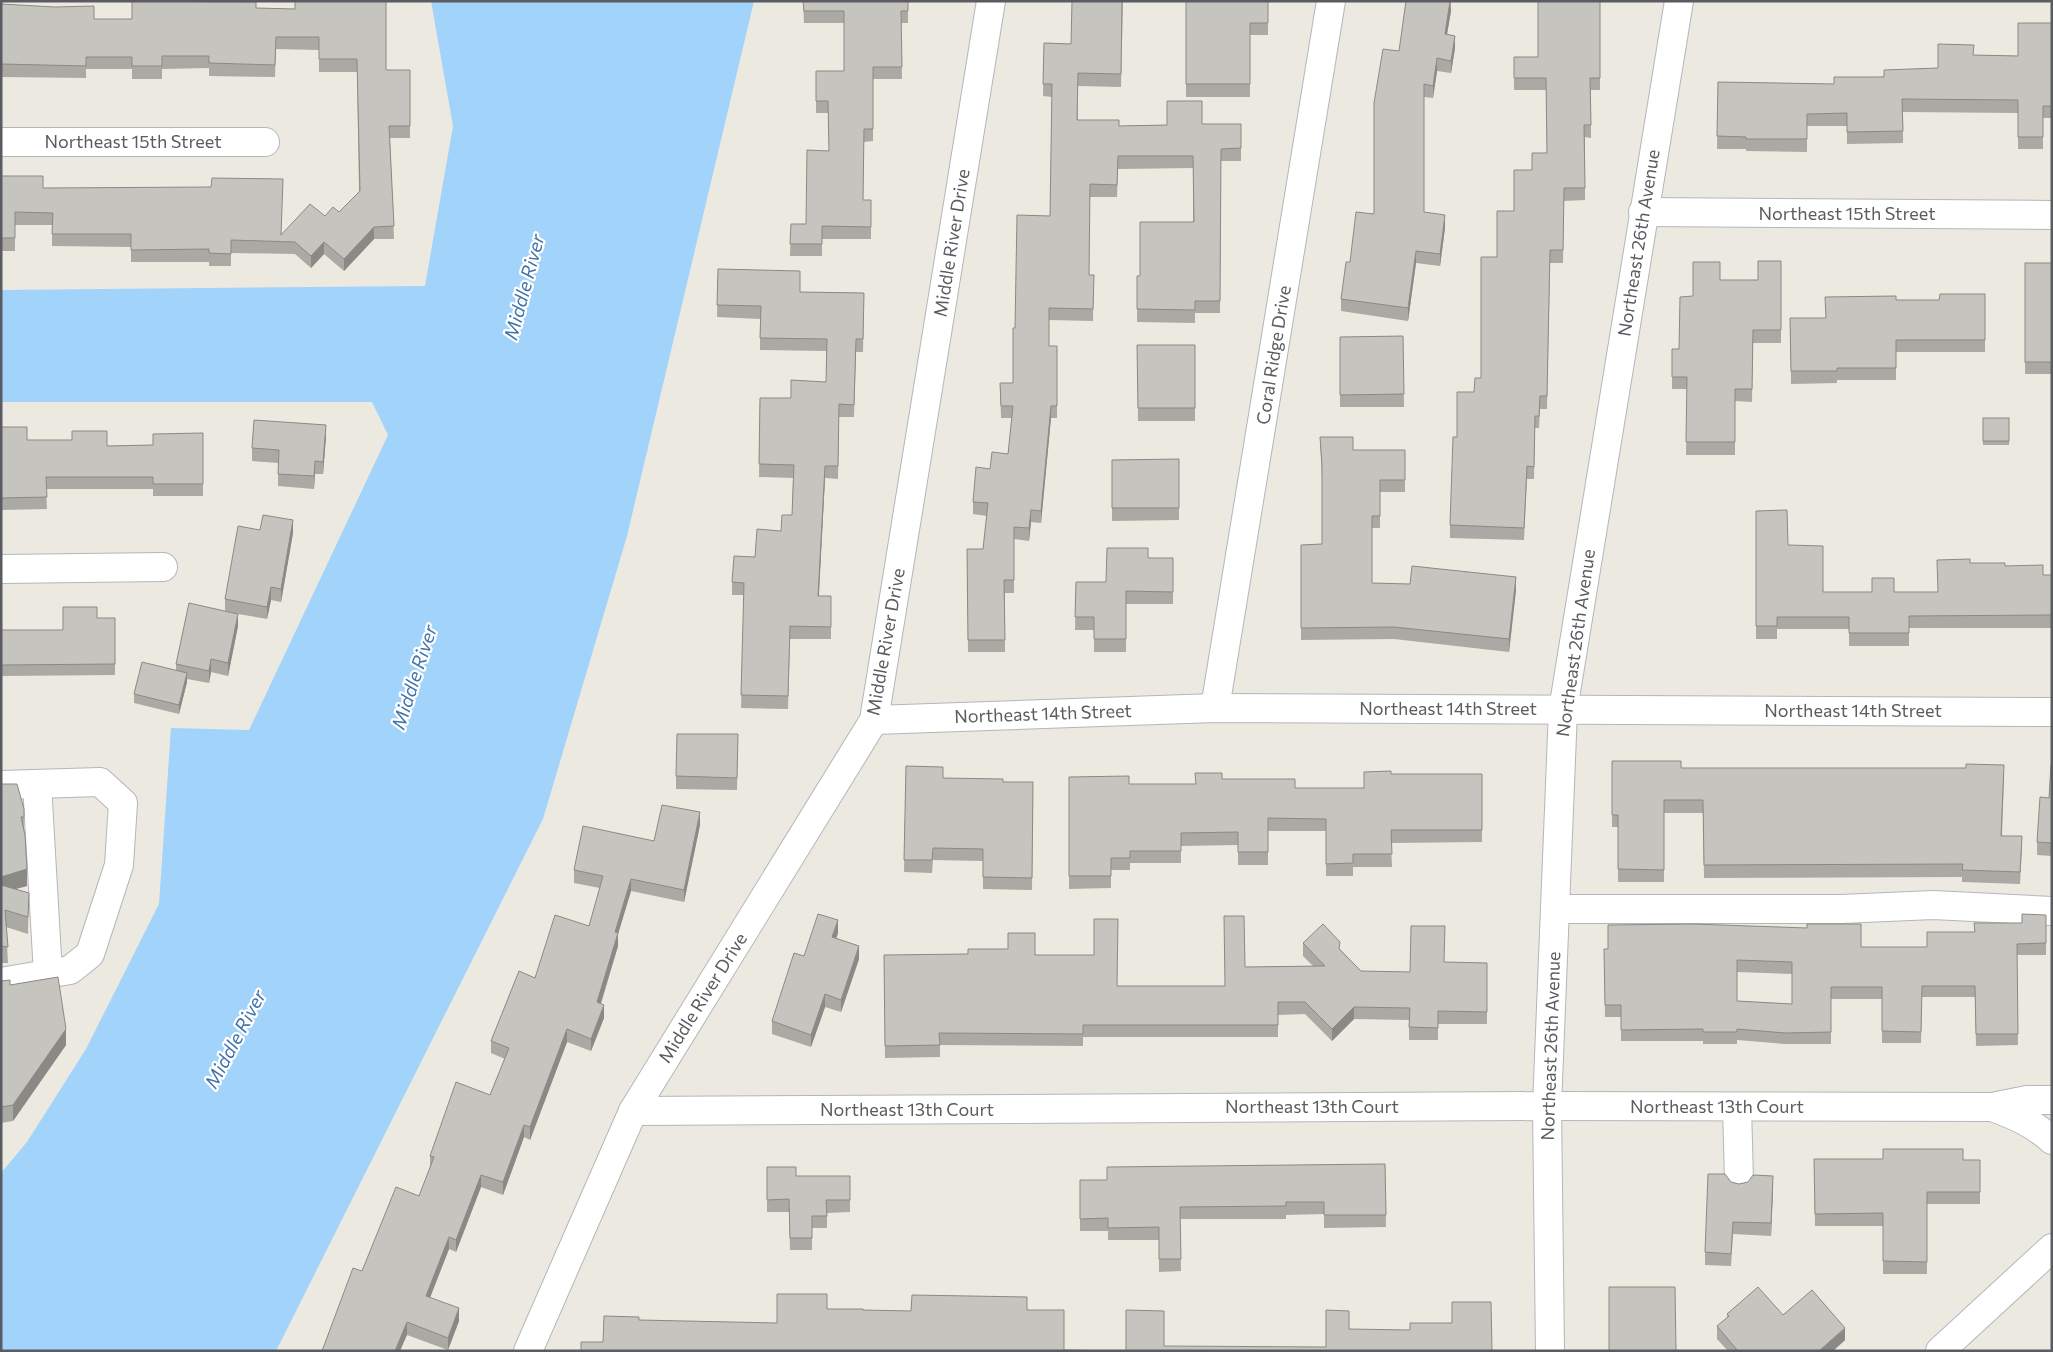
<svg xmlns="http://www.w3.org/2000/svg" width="2053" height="1352" font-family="Commissioner,sans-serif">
  <rect width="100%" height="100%" fill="#ece9e1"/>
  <!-- water -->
  <path fill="#a2d3fa" d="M431,1h323l-127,535 -84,283 -267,532h-275v-178l26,-31 59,-93 73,-145 12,-176 78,2 139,-295 -16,-33h-371v-112l424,-4 28,-160z"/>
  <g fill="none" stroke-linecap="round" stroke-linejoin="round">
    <defs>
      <g id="minor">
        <path d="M1,142h264"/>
        <path d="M1643,212l409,3"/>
        <path d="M1,569l162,-2"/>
        <path d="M1215,708l116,-707"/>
        <path d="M874,720l341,-12 837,4"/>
        <path d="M37,784l11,190"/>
        <path d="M1,785l99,-3 23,21 -4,62 -29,89 -20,16 -69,12"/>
        <path d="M1555,909h286l92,-4 119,6"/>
        <path d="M1737,1107l2,74"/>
        <path d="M1992,1107c22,8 43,17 60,33"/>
        <path d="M633,1111l914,-5 445,1 35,-7h25"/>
        <path d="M528,1351l105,-240 241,-391 117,-719"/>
        <path d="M1550,1351l-3,-245 16,-396 116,-709"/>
        <path d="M1940,1351l112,-103"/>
      </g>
    </defs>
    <!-- minor casing -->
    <use href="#minor" stroke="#b3b6bb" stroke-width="30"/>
    <!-- minor -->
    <use href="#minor" stroke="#fff" stroke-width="28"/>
  </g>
  <!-- wall -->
  <g fill="#aaa9a3" fill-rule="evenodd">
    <path d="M803,1h105v22h-7l1,56h-29v62l-9,1 -1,58h8v39h-49v17h-32l1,-32h15l23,-73 -1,-38h-12v-42h28v-48h-40z"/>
    <path d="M1123,1l-2,86 -43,-1v34l41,6 122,-2v37h-20l-1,152h-25v10l-58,-1v-46h3l53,-54v-54l-75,1 -1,28h-27l-1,78h5l-1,46 -44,-1v26h8v72h-6l-10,105 -10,-1 -2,19 -15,-2v54h-9v59h-37l-1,-103h16l4,-33 -14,-2v-12l17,-33 18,-15 4,-36h-11l-1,-35h13l2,-55 35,-112 2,-119 -9,-1 1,-53 27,1z"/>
    <path d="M1186,1h82v34h-18v62h-64z"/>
    <path d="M1451,1v10l-4,23 8,14 -4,25 -14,-2 -4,27 -9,-1v115l21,16 -5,38 -24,-3 -8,58 -67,-10v-12l9,-37 24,-48 25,-163z"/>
    <path d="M1600,1v89h-9v48l-6,-1v63l-21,1 -1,62h-13l-3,146h-7l-1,19h-4l-1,51h-7l-3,61 -74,-2v-13l7,-88 24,-59 16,-121 17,-46 18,-41 15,-17 -1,-63h-32v-33h24z"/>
    <path d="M1,4l93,15h38l124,-11 39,1 91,61h24v68h-20l4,101h-20l-30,32 -20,-17 -13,14 -16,-14 -64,-1v13h-22v-4h-78v-15l-79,-1v-21h-37v26h-14v-75l42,12 239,46 43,-18 14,-4 20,-20 -2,-120h-38v-22l-43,-1 -1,28 -66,-1v-8l-47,1v10h-30v-10h-46v9l-85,-1z"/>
    <path d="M2052,23v95h-9v31h-25v-36l-115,-1v31l-56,1v-18h-40v26l-61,-1v-2h-29l1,-67 116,2 104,-16 36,-13 44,1z"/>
    <path d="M1781,261v82h-28l-1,59 -17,-1v54h-49l1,-66h-15v-40h7l14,-53 27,-16h38z"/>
    <rect x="2025" y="263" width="27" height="111"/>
    <path d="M718,269l82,23 64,1 -1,59h-7l-2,65h-15l-1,62 -13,-1 -6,118h12v43h-41l-2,70 -47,-1 3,-113h-12v-13l23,-25 26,-26 11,-16 1,-37 -34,-1 1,-79h31l35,-16v-31l-66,-1v-31l-43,-2z"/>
    <path d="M1985,294v58h-89v28h-59v3l-46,1 -1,-66h35l71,-18h43z"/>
    <path d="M1403,336l1,71h-64v-70z"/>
    <path d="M1137,345h58v76h-57z"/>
    <rect x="1983" y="418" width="26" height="27"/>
    <path d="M1,427l26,13 80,6 46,-1 50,-12v63h-50v-7h-107l1,20 -46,1z"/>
    <path d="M326,437l-3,37h-8l-1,15 -36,-3v-23l-26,-2v-13z"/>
    <path d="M1320,437l33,13h52v42h-25v36h-8v55l144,7 -7,62 -115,-13 -93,1v-95l21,-1v-65z"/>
    <path d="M1179,459v61l-67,1v-61z"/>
    <path d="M1756,511l32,34 35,47h115l32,-29 35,3 38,9h9v53h-143v18h-60v-17h-72v10h-21z"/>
    <path d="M260,530l33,3 -12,69 -10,-2 -4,19 -29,-5v12l-10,50 -17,-4 -2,11 -22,-4v3l-8,32 -45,-11v-9l42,-24v-6l49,-53v-12z"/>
    <path d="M1148,558h25v46h-47v48h-32v-22h-19l1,-48h30z"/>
    <path d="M97,618h18v57l-114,1v-46h62z"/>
    <path d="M738,734l-1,56 -61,-1v-13z"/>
    <path d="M1612,761l69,7 323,9 -2,59 20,13 -2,35 -58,-2v-5l-258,1 -1,-65h-39v69h-46v-55h-6z"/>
    <path d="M2052,765v91l-15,-1v-13l12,-44z"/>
    <path d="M906,766l37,12 60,4h30l-1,108 -49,-1v-28l-50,-1 -1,13 -28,-1z"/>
    <path d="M1391,774h91v68l-91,1 1,24h-39v9h-27v-45h-58v34h-30v-20l-57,1v17h-51v7h-19v18l-42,1v-112l60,7h66l27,-5 73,9h69z"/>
    <path d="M1,784l23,33v14l3,55 -12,3 14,4 -1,41 -22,-7 2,36h-7z"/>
    <path d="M700,825l-16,77 -53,-11 -13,43v12l-17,58 3,14 -13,33 -24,-9 -37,98 -6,-3 -21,58 -22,-8 -25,65 -7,-3 -19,48 29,24 -11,29 -41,-15 -45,-64 57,-75 11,-28v-12l60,-61 15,-36 -14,-6v-12l44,-63 54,-52 11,-38 -26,-5v-13z"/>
    <path d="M2046,915v40h-29l1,90 -42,1 -1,-49h-53l-1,46h-39v-44h-51v45h-46l-48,-4v4h-34v-3h-82v-24h-16l-1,-68 323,-2 48,-15 47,-9zM1737,972l55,2v30l-55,-3z"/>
    <path d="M838,933l-2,6 23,20 -18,53 -16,-5 -14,40 -39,-13v-13l32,-65z"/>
    <path d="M1303,943l37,6 21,22 49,1 34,-10 43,1v61h-49v16h-29v-20l-55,-1 -22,22 -27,-27 -27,1v22h-195v9l-143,-1v12l-55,1 -1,-103h210l23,31h107l21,-19 68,-1 -10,-10z"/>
    <path d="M1,981l9,4 56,60 -53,76 -12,2z"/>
    <path d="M1814,1159l166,1v44h-53v70h-44v-48h-68z"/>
    <path d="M1385,1164l1,63 -62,1v-14l-38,1v4h-106l1,52 -22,1v-32h-51v-9h-28v-51h27z"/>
    <path d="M767,1167l29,9h54v36l-23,1v15h-15v22h-22l-1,-38h-22z"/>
    <path d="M1731,1182l8,2 34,4 -2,48 -38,-2 -2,32 -26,-1v-13z"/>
    <path d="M1727,1314l56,1 62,25 -12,11h-105l-11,-12v-13l10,-8z"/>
  </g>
  <!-- shaded-wall -->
  <g fill="#8b8985">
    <path d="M1450,1l1,10 -6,35v-12z"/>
    <path d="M1455,36v12l-4,25v-12z"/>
    <path d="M1437,58v13l-4,27v-12z"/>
    <path d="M1445,215v13l-5,38v-12z"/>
    <path d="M374,227v12l-30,32v-12z"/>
    <path d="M324,242v12l-13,14v-12z"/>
    <path d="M1416,251v12l-8,58v-13z"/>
    <path d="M1051,406v12l-10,105v-12z"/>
    <path d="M326,425v12l-3,37v-12z"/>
    <path d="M315,461v13l-1,15v-13z"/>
    <path d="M825,466v12l-7,131v-13z"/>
    <path d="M1031,510v12l-2,19v-13z"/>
    <path d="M293,520v13l-12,69v-13z"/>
    <path d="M1516,577v13l-7,62v-13z"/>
    <path d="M271,587v13l-4,19v-12z"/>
    <path d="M238,614v12l-10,50v-13z"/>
    <path d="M211,659v13l-2,11v-12z"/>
    <path d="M187,673v9l-8,32v-9z"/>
    <path d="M700,812v13l-16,77v-12z"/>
    <path d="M27,869v17l-26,7v-16z"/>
    <path d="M631,879v12l-13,43v12l-21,69v-13l18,-70z"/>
    <path d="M838,920v13l-6,17v-13z"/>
    <path d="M859,946v13l-18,53v-12z"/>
    <path d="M825,994v13l-14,40v-12z"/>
    <path d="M604,1005v13l-13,33v-12z"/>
    <path d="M1354,1007v12l-22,22v-12z"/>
    <path d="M66,1029v16l-53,76v-16z"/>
    <path d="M567,1029v13l-37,98v-13z"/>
    <path d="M524,1125v12l-21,58v-13z"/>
    <path d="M481,1175v12l-25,65v-12z"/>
    <path d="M1773,1176v12l-2,48v-13z"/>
    <path d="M449,1237v12l-23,59v-12z"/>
    <path d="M459,1308v13l-11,29v-12z"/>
    <path d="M407,1322v13l-7,16h-5z"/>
    <path d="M1845,1328v12l-12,11h-14z"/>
  </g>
  <!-- building -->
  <g fill="#c6c4be" stroke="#8b8985" fill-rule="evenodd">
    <path d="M132,1l124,1v6l39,1v-8h91v69h24v56h-21l5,100 -20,1 -30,32 -20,-17 -13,14 -16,-14 -64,-2v14l-22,-1v-4l-78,1v-16h-79l1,-21 -38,-1v26h-14v-62h42v12l168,-1 1,-9 71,1 -2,56 29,-31 15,12 8,-9 6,5 21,-21 -3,-132h-38v-22h-43l-1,28 -66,-2v-7h-47v10h-30v-9h-46v9l-85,-2v-60l54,3 39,-1v13h38z"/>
    <path d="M803,1h105v10h-7l1,56h-29v62h-9l-1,71h8v27l-49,-1v18h-32l1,-20h15l1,-74 22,1 -1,-50h-12v-30h28v-60h-40z"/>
    <path d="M1072,1h50l-1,73 -43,-1 -1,47h42v6l48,-1v-24h35v23h39v24l-20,1 -1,152h-25v9l-58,-1v-33h3v-54h54l-1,-66h-75l-1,29 -27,-1 -1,91h5l-1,34 -44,-1v38h8v60h-6l-10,105 -10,-1 -2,18 -15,-1v53h-10l1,60h-37l-1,-91h16l5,-46 -15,-1 3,-35 14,2 2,-17 16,2 5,-48h-12l-1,-23h13v-55h2l2,-113 33,1 2,-132h-9l1,-41 27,1z"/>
    <path d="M1186,1h82v22h-18v61h-64z"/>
    <path d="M1406,1h44l-5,33 10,2 -4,25 -14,-3 -4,28 -9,-2v128l21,3 -5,39 -24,-3 -8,57 -67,-9 5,-37h4l6,-50 18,2v-111l9,-54 16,2z"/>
    <path d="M1538,1h62v77h-10l1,47h-7l1,63h-21l-1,62h-13l-3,146h-7l-1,20h-4l-1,51 -7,-1 -3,62 -74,-3 3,-88h4v-45h17l1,-14h6v-121h16v-46h17v-41h18v-17h15l-1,-75h-32v-21h24z"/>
    <path d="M2018,23h34v83h-9v31h-25v-37l-116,-1 1,32 -56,1v-19l-40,1v25h-61v-2l-29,-1 1,-54 116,2v-7h50v-7l54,-2v-24l36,1 -1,10 45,1z"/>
    <path d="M1758,261h23v69h-28l-1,59h-17v53h-49l1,-65h-15v-28h7l1,-52 13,-1v-34h27v18h38z"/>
    <rect x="2025" y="263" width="27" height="99"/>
    <path d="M718,269l82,2v21l64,1 -1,46h-7l-2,66 -15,-1 -1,62h-13l-7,130h13v31l-41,-1 -2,70 -47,-1 3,-112 -12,-1 2,-26 21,1 2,-28 24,2 1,-16h10l2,-50 -35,-1 1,-66h31v-18l35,2 1,-43 -67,-1 1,-32 -44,-1z"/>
    <path d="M1940,294h45v46h-89v28h-59v3h-46l-1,-53h36l-1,-21 71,-1v4h43z"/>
    <path d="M1403,336l1,58 -64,1v-58z"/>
    <path d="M1137,345h58v63h-57z"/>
    <rect x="1983" y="418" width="26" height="23"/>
    <path d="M254,420l72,5 -3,37 -8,-1 -1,15 -36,-2 1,-24 -27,-2z"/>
    <path d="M1,427h26v13h45v-9h35v15l46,-1v-11l50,-1v51h-50v-7h-107l1,20 -46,1z"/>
    <path d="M1320,437h33v13h52v30h-25v36h-8v67l38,1 2,-18 104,11 -7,62 -115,-12 -93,1v-83l21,-1v-78z"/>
    <path d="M1179,459v49h-67v-48z"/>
    <path d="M1787,510l1,35 35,1v46h49v-14h22v14h44l-1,-32 33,-1v4h35v3l38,-1v10h9v40l-143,1v17h-60v-16h-72v9h-21v-115z"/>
    <path d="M263,515l30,5 -12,69 -10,-2 -4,20 -42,-8 13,-73 22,4z"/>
    <path d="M1107,548h41v10h25v34l-47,-1v48h-32v-22h-19l1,-35h30z"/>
    <path d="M189,603l49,11 -10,49 -17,-4 -2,12 -33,-7z"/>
    <path d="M63,607h34v11h18v46l-114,1v-35h62z"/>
    <path d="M142,662l45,11 -8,32 -45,-11z"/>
    <path d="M677,734h61l-1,44 -61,-2z"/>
    <path d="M1612,761h69v7h285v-4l38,1 -3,71h21l-2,36 -58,-2 1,-6 -259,1 -1,-65h-39v70l-46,-1v-54h-6z"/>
    <path d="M2051,765h1v78l-15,-1 3,-45 9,1z"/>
    <path d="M906,766l37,1v11l60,1v3h30l-1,96 -49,-1v-28l-50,-1 -1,12h-28z"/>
    <path d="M1391,771v3h91v56h-91l1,24h-39v9l-27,1v-45l-58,-1v34h-30v-20l-57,1v18h-51v7h-19v18h-42v-99l60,-1v8h67l-1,-11h27v6h73v9h69v-16z"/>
    <path d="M1,784h16l7,25v8h-3l4,18 2,34 -26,8z"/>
    <path d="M662,805l38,7 -16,78 -53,-11 -16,53 3,1 -21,69 7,3 -13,34 -24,-10 -37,98 -6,-2 -21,57 -22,-7 -25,65 -7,-3 -23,59 33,12 -11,30 -41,-16 -12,29h-73l31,-83 9,3 34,-84 23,9 15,-39 -4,-1 26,-74 34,13 19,-47 -18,-7 28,-70 16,7 20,-63 34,11 14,-50 -29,-6 9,-44 71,15z"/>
    <path d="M1,885l28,8 -1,24 -23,-7 3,37 -7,-1z"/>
    <path d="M818,914l20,6 -6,17 27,9 -18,54 -16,-6 -14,41 -39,-14 22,-68 10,3z"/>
    <path d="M2022,914l24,1v28l-29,1 1,90h-42l-1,-48h-53l-1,46 -39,-1v-44h-51v45l-46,1 -48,-4v3h-34v-3l-82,1v-25h-16l-1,-56h4v-24l85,-1 114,4v-4h54v23h66v-15h48l-1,-9h48zM1737,960l55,2v42l-55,-3z"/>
    <path d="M1224,916h20l1,51 80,-1 -22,-23 20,-19 17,18 -1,7 22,22 49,1 1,-46h34l-1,36 43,1v49l-49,-1v17l-29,-1 1,-19 -56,-1 -22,22 -27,-27h-27v23h-195v9l-144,-1 1,12 -55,1 -1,-91 84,-1v-5h40v-16h27v22h59v-36h24l-1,67h108z"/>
    <path d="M58,977l8,52 -53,76 -12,2v-126l9,-1v5z"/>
    <path d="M1883,1149h80v11h17v32h-53v70l-44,-1v-48l-68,1 -1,-55h69z"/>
    <path d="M1385,1164l1,51h-62v-13h-38v4l-106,1 1,52h-22v-32l-51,1v-10l-28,1v-39h27v-13z"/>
    <path d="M767,1167h29v9h54v24h-24l1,16h-15v22h-22l-1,-39 -22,1z"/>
    <path d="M1708,1174h17l6,8 8,2 9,-2 5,-7 20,1 -2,47 -38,-1 -2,32 -26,-2z"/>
    <path d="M1609,1287h66l1,64h-67z"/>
    <path d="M1758,1287l25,28 29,-25 33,38 -26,23h-81l-21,-25 12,-10 -2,-2z"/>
    <path d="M777,1294h50v15h36v1l48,1 1,-16 115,2v13h37v40l62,1v-41l38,1v35l162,1v-37l23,1v18l61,1v-7h42v-21h39l1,49h-911v-9h22l1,-26 35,1v3l138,3z"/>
  </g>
  <g text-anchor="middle" stroke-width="4.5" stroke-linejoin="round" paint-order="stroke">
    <!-- street labels -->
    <g font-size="18" fill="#595d61" stroke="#fff">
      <text x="133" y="148">Northeast 15th Street</text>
      <text x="1847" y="220">Northeast 15th Street</text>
      <text transform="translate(952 243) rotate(-81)" y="6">Middle River Drive</text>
      <text transform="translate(1639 243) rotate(-81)" y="6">Northeast 26th Avenue</text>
      <text transform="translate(1274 355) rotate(-81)" y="6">Coral Ridge Drive</text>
      <text transform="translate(886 642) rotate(-80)" y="6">Middle River Drive</text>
      <text transform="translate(1576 643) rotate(-82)" y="6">Northeast 26th Avenue</text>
      <text x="1448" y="715">Northeast 14th Street</text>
      <text x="1853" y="717">Northeast 14th Street</text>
      <text transform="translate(1043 714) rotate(-2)" y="6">Northeast 14th Street</text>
      <text transform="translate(703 998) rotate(-58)" y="6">Middle River Drive</text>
      <text transform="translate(1551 1046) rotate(-88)" y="6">Northeast 26th Avenue</text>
      <text x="1312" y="1113">Northeast 13th Court</text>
      <text x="1717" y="1113">Northeast 13th Court</text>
      <text x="907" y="1116">Northeast 13th Court</text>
    </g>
    <!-- water labels -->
    <g font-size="19" font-style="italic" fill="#4274aa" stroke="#fff">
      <text transform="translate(524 287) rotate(-75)" y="7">Middle River</text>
      <text transform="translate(414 677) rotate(-72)" y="7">Middle River</text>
      <text transform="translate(235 1039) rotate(-62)" y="7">Middle River</text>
    </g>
  </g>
  <!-- border -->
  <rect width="2053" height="1352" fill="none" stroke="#595d61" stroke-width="5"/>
</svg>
